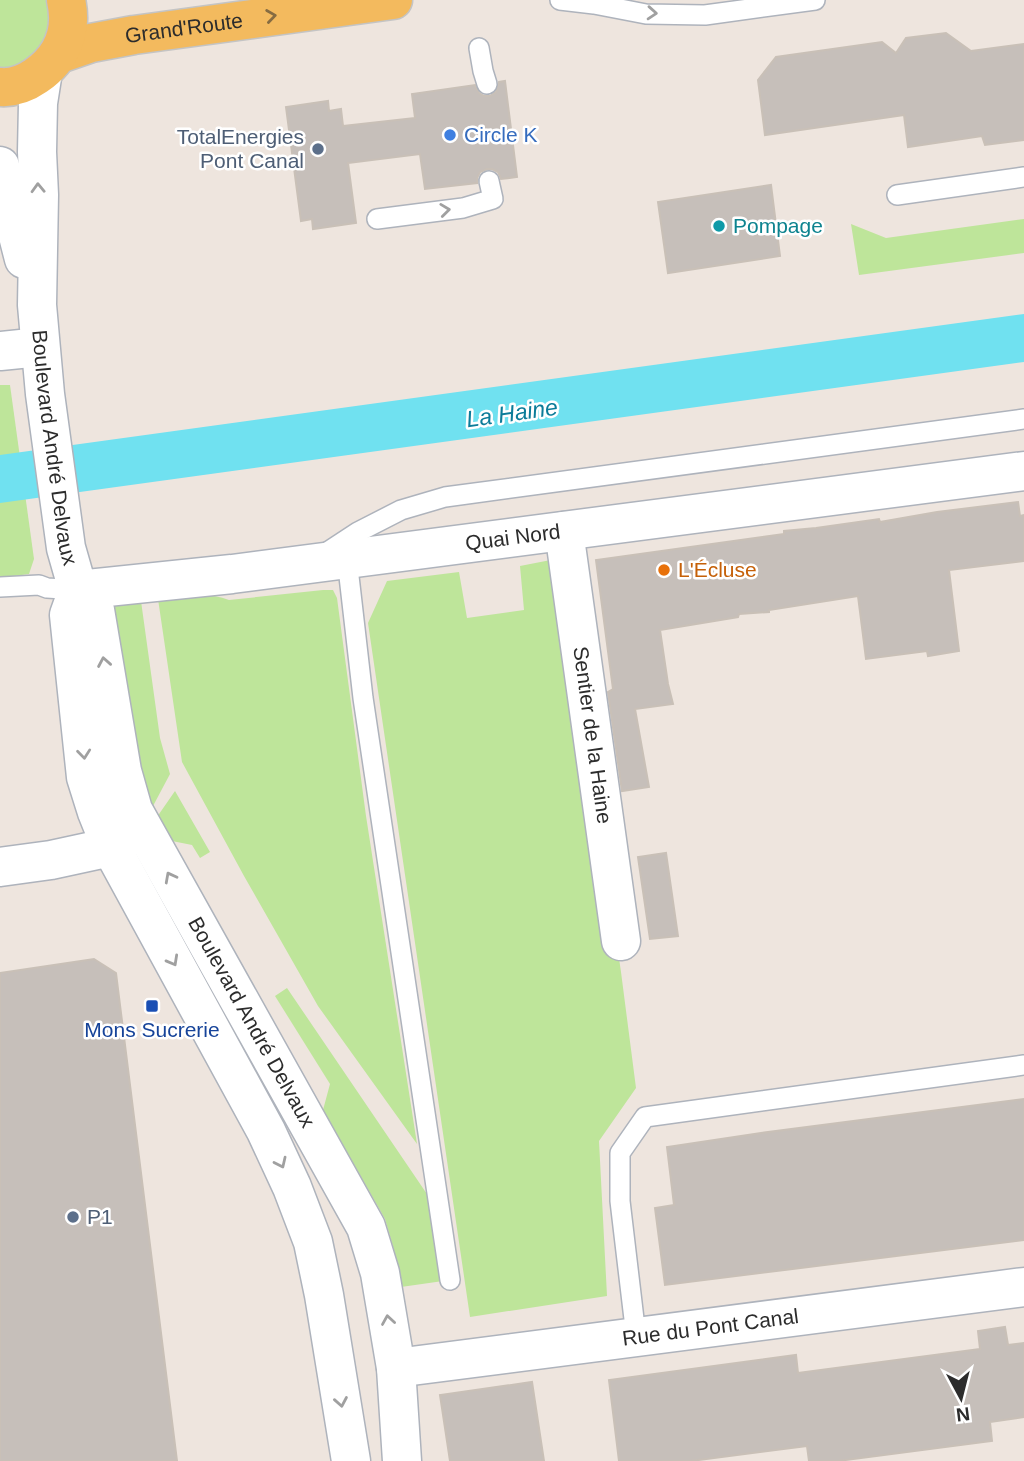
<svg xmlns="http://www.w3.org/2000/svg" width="1024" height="1461" font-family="Arial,sans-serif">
  <rect width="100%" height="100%" fill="#eee5de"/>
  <!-- green -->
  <g fill="#bee59a">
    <path d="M0,0h48l5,26 -12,30 -41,18z"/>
    <path d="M1024,219v34l-165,22 -8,-51 35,14z"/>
    <path d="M0,385h10l24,174 -5,15 -29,4z"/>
    <path d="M561,558l60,414 15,116 -37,53 8,155 -137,21 -102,-694 19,-42 72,-9 8,46 57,-8 -4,-44z"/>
    <path d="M323,590h10l4,8 29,218 51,328 -99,-138 -74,-130 -62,-114 -24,-163c24,-2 49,-8 71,1z"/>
    <path d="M141,601l19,137 10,36 -17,32 -12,-26 -32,-175z"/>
    <path d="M175,791l35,61 -10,6 -8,-13 -20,-4 -15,-24z"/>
    <path d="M287,988l142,209 14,84 -42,6 -7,-37 -9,-31 -62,-109 7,-26 -55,-88z"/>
  </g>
  <!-- water -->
  <path fill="#70e1f0" d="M1024,314v48l-1024,141v-48z"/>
  <!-- building -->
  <g fill="#c6bfba" stroke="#c9c0b7" stroke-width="2">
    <path d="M946,33l25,18 53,-7v96l-39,5 -3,-9 -74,11 -4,-32 -139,20 -7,-55 18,-23 106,-15 14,11 10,-15z"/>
    <path d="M505,81l12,96 -16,2 -3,-7 -6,-3h-5l-7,3 -3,6v5l-52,6 -5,-35 -72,9 8,60 -43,6 -1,-10 -11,2 -15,-114 42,-6 1,10 12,-2 2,17 72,-8 -3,-24 63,-9 4,8 5,3h6l6,-4 3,-10z"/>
    <path d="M771,185l9,71 -112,17 -10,-71z"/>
    <path d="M1018,502l2,14 4,-1v46l-75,9 10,81 -31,5 -1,-5 -61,8 -8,-63 -89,14v2l-30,2 -1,3 -78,13 8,54 5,20 -38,5 14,78 -27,4 -14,-99 5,-3 -17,-129 188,-26v-3l32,-3 63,-9 1,3 57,-10z"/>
    <path d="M666,853l12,83 -28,3 -12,-82z"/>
    <path d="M94,959l22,14 61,488h-177v-488z"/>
    <path d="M1024,1099v141l-359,45 -10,-77 19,-3 -7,-58 94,-14z"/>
    <path d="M1005,1327l3,18 16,-2v74l-34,5 2,19 -154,20h-29l-2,-15 -116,15h-72l-10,-81 187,-25 2,18 182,-24 -2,-18z"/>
    <path d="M532,1382l12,79h-94l-10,-66z"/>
  </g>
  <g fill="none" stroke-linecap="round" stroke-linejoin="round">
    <defs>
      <g id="lane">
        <path d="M560,0l34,4 52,10 59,1 110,-15"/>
        <path d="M479,48l4,23 4,13"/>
        <path d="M897,195l127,-18"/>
        <path d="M377,219l86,-11 30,-9 -4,-18"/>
        <path d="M326,553l32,-21 43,-22 44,-13 579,-78"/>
        <path d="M347,559l16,139 87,582"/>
        <path d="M0,587l39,-2 8,3 31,2"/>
        <path d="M636,1336l-16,-135v-48l25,-36 379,-52"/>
      </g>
      <g id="street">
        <path d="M0,351l40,-4"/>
        <path id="s1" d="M564,531l57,410"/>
        <path id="s2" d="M78,590l154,-16 792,-103"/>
        <path d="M0,867l51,-7 60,-13 28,-16"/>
        <path id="s3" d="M396,1368l628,-81"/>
      </g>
      <g id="secondary">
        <path id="s4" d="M43,71l-5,32 -1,49 2,43 -2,110 8,89 21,154 12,42 17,20 27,161 11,39 233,417 14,46 16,95 6,93"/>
        <path d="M0,166l24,93"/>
        <path d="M78,590l-9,25 17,162 11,35 14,35 155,284 26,56 21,55 11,53 27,166"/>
      </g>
      <g id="primary">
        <path id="s5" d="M59,54l32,-11 43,-8 259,-35"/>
        <path d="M0,87c13,1 26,-4 36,-11 26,-18 37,-45 30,-76"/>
      </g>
    </defs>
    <!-- lane casing -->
    <use href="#lane" stroke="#aeb3bc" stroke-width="22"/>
    <!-- street casing -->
    <use href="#street" stroke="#aeb3bc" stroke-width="41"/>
    <!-- secondary casing -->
    <use href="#secondary" stroke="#aeb3bc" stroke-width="41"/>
    <!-- primary casing -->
    <use href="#primary" stroke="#c4c4c4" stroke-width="41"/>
    <!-- lane -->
    <use href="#lane" stroke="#fff" stroke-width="19"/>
    <!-- street -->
    <use href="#street" stroke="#fff" stroke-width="38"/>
    <!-- secondary -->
    <use href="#secondary" stroke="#fff" stroke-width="38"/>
    <!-- primary -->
    <use href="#primary" stroke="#f3ba5e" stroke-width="38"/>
  </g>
  <!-- one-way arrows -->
  <defs><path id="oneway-chevron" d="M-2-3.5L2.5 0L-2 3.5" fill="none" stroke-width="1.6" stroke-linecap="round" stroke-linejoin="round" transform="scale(1.75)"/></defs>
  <g stroke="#a0a0a0">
    <use href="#oneway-chevron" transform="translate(652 13) rotate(4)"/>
    <use href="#oneway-chevron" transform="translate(38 188) rotate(-92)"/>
    <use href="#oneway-chevron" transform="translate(445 210) rotate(-7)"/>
    <use href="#oneway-chevron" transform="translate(104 662) rotate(-100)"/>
    <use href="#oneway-chevron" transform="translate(84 754) rotate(84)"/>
    <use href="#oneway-chevron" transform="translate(170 877) rotate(-118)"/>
    <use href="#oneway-chevron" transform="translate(173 961) rotate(61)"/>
    <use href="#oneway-chevron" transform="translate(281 1163) rotate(65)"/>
    <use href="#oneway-chevron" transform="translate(388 1320) rotate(-99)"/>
    <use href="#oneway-chevron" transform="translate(341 1402) rotate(80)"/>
  </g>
  <use stroke="#866c42" href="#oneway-chevron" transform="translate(271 16) rotate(-8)"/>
  <!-- markers -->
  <circle fill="#3f7fe0" stroke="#fff" stroke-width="2.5" cx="450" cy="135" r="7"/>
  <g fill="#5c6f8a" stroke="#fff" stroke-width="2.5">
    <circle cx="318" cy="149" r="7"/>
    <circle cx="73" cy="1217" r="7"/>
  </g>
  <circle fill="#0f9aa8" stroke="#fff" stroke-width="2.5" cx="719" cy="226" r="7"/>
  <circle fill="#e8710a" stroke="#fff" stroke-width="2.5" cx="664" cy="570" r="7"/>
  <rect fill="#1a4fb4" stroke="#fff" stroke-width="2.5" x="145" y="999" width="14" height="14" rx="3.5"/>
  <g text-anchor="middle" stroke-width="5" stroke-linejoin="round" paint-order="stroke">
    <!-- street labels -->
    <g font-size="21" fill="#2c2c2c" stroke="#fff">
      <text dy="7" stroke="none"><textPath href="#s5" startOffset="128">Grand'Route</textPath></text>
      <text dy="7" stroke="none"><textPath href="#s4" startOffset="378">Boulevard André Delvaux</textPath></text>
      <text dy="7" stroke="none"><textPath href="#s2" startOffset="438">Quai Nord</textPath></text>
      <text dy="7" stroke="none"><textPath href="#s1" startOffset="206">Sentier de la Haine</textPath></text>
      <text dy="7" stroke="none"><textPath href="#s4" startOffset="996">Boulevard André Delvaux</textPath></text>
      <text dy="7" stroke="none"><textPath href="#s3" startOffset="317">Rue du Pont Canal</textPath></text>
    </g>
    <!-- shop labels -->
    <g font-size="21" fill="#366cbe" stroke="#fff" text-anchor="start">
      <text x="464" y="142">Circle K</text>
    </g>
    <!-- service labels -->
    <g font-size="21" fill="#4e5e75" stroke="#fff" text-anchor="end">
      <text x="304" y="144">TotalEnergies<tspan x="304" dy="24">Pont Canal</tspan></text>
      <text x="87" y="1224" text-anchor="start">P1</text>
    </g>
    <!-- culture labels -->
    <g font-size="21" fill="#0d838f" stroke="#fff" text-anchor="start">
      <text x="733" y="233">Pompage</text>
    </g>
    <!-- food labels -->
    <g font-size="21" fill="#c56008" stroke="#fff" text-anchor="start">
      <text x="678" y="577">L'Écluse</text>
    </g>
    <!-- transit labels -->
    <g font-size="21" fill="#164399" stroke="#fff">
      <text x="152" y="1037">Mons Sucrerie</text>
    </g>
    <!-- water labels -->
    <g font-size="23" font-style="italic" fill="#0c7c99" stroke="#fff">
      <text transform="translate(512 413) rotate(-8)" y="8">La Haine</text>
    </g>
  </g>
  <!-- north arrow -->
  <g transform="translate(961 1398) rotate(173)" stroke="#ffffff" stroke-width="5" paint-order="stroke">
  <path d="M0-5L12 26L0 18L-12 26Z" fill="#2c2c2c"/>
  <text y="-10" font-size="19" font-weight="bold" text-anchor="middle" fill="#2c2c2c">N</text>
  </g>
</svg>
